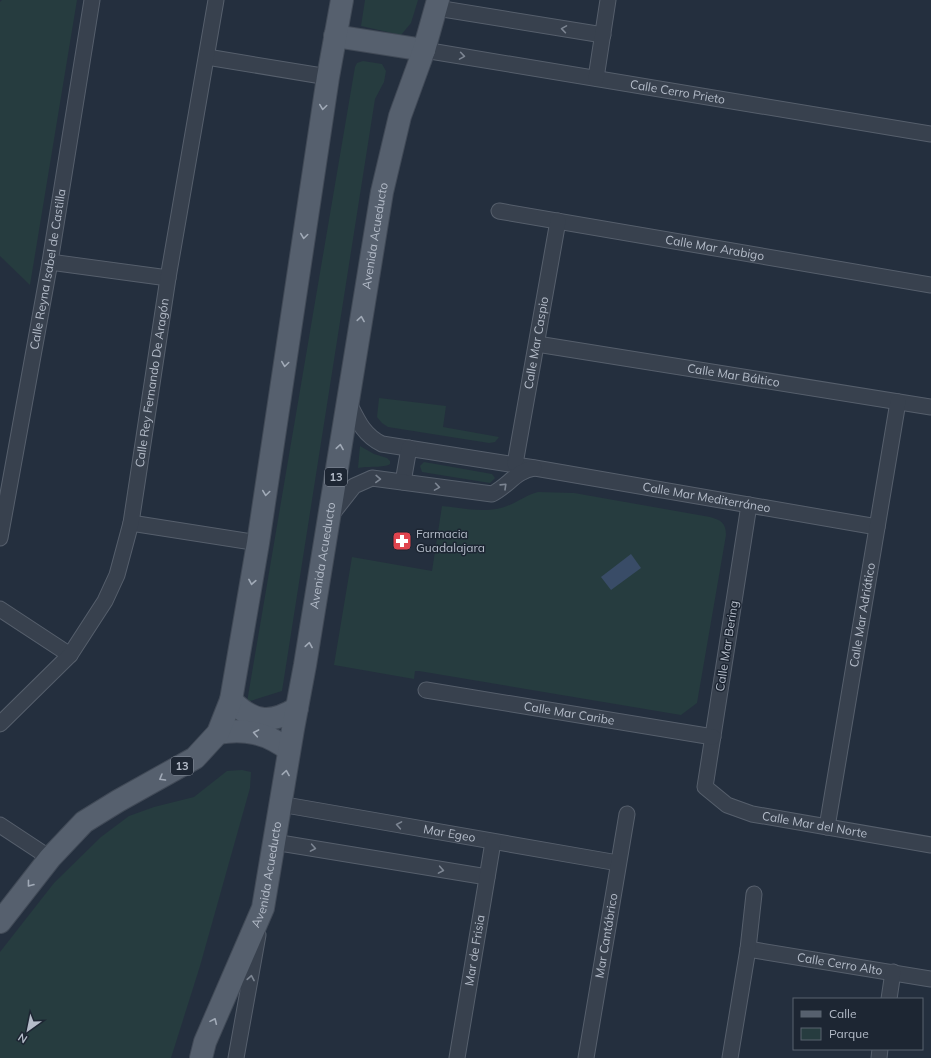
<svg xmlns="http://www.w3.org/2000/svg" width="931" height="1058" font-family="Mulish,sans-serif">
  <rect width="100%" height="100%" fill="#242f3e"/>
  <!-- green -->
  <g fill="#263c3f">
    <path d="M2,0h75l-47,285 -30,-29v-254z"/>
    <path d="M365,0h53l-7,23 -10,12 -40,-9z"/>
    <path d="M363,61l19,3 4,7 -2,11 -9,17 -93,592 -35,11 108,-635 2,-4z"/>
    <path d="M379,398l67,8 -3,21 56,10 -4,5 -6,1 -101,-16 -6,-4 -5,-6z"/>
    <path d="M360,446l14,8 13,4 3,3v3c-5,4 -24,2 -32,4z"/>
    <path d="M424,462l68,12 3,4 -5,5 -68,-11 -2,-6z"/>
    <path d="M538,492l36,1 136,24c11,3 16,6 16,18l-29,168 -16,12 -262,-44h-4l-1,8 -80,-14 18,-108 80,14 10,-65c21,2 45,8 65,0 11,-4 19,-11 31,-14z"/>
    <path d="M242,770l9,2 -1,16 -50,178 -29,92h-171v-106l54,-69 47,-46 28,-21 25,-9 40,-10 33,-26z"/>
  </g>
  <!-- water -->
  <path fill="#394c67" d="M631,554l10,14 -30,22 -10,-13z"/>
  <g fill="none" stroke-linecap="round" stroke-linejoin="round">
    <defs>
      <g id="minor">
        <path d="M437,8l166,27"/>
        <path id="s1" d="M424,50l507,84"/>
        <path d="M207,57l121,20"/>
        <path d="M596,78l12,-78"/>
        <path id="s2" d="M499,211l432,74"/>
        <path d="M50,262l118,16"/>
        <path id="s3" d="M537,344l394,63"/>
        <path id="s4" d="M348,401c9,18 15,34 34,43l153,24 342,59"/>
        <path id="s5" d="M515,464l43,-243"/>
        <path d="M403,482l6,-34"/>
        <path id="s6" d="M749,505l-44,282 22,18 25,9 179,31"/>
        <path d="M332,514l22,-28 18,-8 120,16c16,-8 24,-23 42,-26"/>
        <path d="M131,523l127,20"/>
        <path id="s7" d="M0,538l50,-276 42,-262"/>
        <path d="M0,609l70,46"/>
        <path id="s8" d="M426,690l287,47"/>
        <path id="s9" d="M0,724l70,-69 35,-54 12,-26 14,-52 37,-245 48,-278"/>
        <path id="s10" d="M280,804l338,59"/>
        <path d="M0,825l50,33"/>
        <path id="s11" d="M827,827l71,-425"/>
        <path d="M274,842l213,35"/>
        <path id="s12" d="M748,949l183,30"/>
        <path d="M889,999l4,-27"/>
        <path d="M236,1058l22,-123"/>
        <path id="s13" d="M457,1058l36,-216"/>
        <path id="s14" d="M586,1058l41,-244"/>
        <path d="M730,1058l18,-109 6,-55"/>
        <path d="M879,1058l1,-9"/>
      </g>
      <g id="primary">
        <path d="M335,36l89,14"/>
        <path d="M231,700c21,22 39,25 66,8"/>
        <path d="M218,733c27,-5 49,0 71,17"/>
        <path d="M0,922l50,-64 34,-36 34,-21 77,-43 23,-25 13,-33 27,-157 70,-466 14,-77"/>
        <path id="s15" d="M201,1058l4,-16 58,-134 30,-179 12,-64 77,-473 18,-76 24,-66 14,-50"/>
      </g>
    </defs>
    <!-- minor casing -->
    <use href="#minor" stroke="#565f6c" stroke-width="17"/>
    <!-- primary casing -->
    <use href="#primary" stroke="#414a57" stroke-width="24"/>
    <!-- minor -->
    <use href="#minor" stroke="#38414e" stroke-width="15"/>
    <!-- primary -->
    <use href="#primary" stroke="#56606e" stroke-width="22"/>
  </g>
  <!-- one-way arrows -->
  <defs><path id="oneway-chevron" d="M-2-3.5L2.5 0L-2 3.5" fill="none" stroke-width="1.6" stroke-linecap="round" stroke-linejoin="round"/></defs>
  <g stroke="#7c8592">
    <use href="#oneway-chevron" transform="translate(564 29) rotate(-171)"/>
    <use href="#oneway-chevron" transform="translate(462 56) rotate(9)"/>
    <use href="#oneway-chevron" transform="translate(378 479) rotate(2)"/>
    <use href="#oneway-chevron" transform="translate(504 486) rotate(-44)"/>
    <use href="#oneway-chevron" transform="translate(437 487) rotate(9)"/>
    <use href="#oneway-chevron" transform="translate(399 825) rotate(-170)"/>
    <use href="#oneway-chevron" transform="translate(313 848) rotate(10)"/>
    <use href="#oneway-chevron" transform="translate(441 870) rotate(10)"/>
    <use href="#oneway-chevron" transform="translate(251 978) rotate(-80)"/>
  </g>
  <g stroke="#a1aab7">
    <use href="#oneway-chevron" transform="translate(323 107) rotate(98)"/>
    <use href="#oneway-chevron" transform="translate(304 236) rotate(98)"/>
    <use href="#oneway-chevron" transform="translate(361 319) rotate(-81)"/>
    <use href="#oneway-chevron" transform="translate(285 364) rotate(98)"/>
    <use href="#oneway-chevron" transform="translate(340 447) rotate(-81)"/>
    <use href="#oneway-chevron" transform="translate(266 493) rotate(98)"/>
    <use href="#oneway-chevron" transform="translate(252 582) rotate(100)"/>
    <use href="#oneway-chevron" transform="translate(309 645) rotate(-81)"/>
    <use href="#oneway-chevron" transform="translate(256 733) rotate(-169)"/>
    <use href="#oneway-chevron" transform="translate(286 773) rotate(-81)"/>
    <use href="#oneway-chevron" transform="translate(162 778) rotate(150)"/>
    <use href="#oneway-chevron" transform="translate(30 884) rotate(128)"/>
    <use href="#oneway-chevron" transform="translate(214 1021) rotate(-66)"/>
  </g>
  <!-- icons -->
  <defs>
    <symbol id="pharmacy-square" viewBox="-11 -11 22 22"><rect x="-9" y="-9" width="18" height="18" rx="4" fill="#e0444e" stroke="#1d2633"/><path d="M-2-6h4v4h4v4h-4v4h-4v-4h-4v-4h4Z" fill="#fff"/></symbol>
  </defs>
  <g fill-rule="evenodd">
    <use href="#pharmacy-square" x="391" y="530" width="22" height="22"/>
  </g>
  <g text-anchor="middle" stroke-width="3" stroke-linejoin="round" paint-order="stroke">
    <!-- shield labels -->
    <g fill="#1d2633" stroke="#878f9c" stroke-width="1">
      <rect x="325" y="468" width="22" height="18" rx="3"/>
      <rect x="171" y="757" width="22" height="18" rx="3"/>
    </g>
    <g font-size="11" font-weight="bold" fill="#b4bcc9">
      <text x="336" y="481">13</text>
      <text x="182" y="770">13</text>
    </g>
    <!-- street labels -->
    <g font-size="12" fill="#b4bcc9" stroke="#1d2633">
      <text dy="4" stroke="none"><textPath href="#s1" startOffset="257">Calle Cerro Prieto</textPath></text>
      <text dy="4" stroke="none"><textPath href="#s15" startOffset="844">Avenida Acueducto</textPath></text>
      <text dy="4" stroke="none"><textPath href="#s2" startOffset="219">Calle Mar Arabigo</textPath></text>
      <text dy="4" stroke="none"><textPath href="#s7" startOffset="273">Calle Reyna Isabel de Castilla</textPath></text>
      <text dy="4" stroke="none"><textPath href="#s5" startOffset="123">Calle Mar Caspio</textPath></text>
      <text dy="4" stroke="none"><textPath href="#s3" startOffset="199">Calle Mar Báltico</textPath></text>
      <text dy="4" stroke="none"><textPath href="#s9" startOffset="387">Calle Rey Fernando De Aragón</textPath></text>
      <text dy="4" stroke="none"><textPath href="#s4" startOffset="385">Calle Mar Mediterráneo</textPath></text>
      <text dy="4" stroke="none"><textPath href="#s15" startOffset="520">Avenida Acueducto</textPath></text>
      <text dy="4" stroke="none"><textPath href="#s11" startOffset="215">Calle Mar Adriático</textPath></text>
      <text transform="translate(727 646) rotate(-81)" y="4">Calle Mar Bering</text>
      <text dy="4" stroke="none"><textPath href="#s8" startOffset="145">Calle Mar Caribe</textPath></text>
      <text dy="4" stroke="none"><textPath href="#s6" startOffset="404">Calle Mar del Norte</textPath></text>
      <text dy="4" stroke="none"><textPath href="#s10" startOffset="172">Mar Egeo</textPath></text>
      <text dy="4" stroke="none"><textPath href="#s15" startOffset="196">Avenida Acueducto</textPath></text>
      <text dy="4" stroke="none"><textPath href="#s14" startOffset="124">Mar Cantábrico</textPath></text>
      <text dy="4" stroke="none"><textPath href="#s13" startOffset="109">Mar de Frisia</textPath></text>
      <text dy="4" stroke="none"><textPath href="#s12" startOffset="93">Calle Cerro Alto</textPath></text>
    </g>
    <!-- poi labels -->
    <g font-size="12" fill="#b4bcc9" stroke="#1d2633" text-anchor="start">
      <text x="416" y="538">Farmacia<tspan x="416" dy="14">Guadalajara</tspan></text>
    </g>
  </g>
  <!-- legend -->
  <rect x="793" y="998" width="130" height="52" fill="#1d2633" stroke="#59626f"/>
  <rect x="801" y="1011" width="20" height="6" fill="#56606e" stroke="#59626f"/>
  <text x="829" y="1018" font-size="12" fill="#b4bcc9">Calle</text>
  <rect x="801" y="1028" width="20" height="12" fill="#263c3f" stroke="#59626f"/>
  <text x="829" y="1038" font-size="12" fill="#b4bcc9">Parque</text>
  <!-- north arrow -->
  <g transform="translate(28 1030) rotate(213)" stroke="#1d2633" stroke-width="3" paint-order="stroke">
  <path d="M0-3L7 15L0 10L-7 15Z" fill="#b4bcc9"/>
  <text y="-6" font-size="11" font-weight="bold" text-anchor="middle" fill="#b4bcc9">N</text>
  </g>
</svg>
